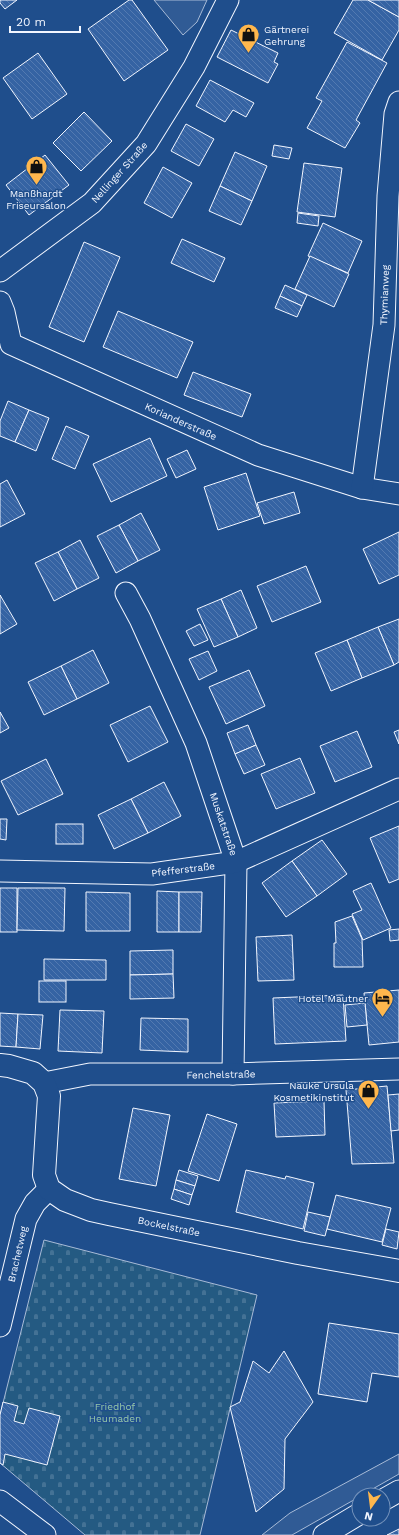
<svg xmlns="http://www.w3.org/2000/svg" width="399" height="1535" font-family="'Work Sans',sans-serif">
  <defs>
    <pattern id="cemetery-stones" width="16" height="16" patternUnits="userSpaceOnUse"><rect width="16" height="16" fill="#245a82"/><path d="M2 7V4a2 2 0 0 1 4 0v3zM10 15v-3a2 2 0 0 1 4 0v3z" fill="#447295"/></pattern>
    <pattern id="building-back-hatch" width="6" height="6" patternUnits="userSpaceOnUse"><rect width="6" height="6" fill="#3563a3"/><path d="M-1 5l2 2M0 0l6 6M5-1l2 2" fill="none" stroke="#537ab1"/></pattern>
  </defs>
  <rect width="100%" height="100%" fill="#1f4e8c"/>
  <!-- cemetery -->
  <path fill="url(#cemetery-stones)" stroke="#a8bbd7" d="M44,1240l213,55 -57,240h-115l-85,-72v-48z"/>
  <!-- parking -->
  <g fill="#305b95" stroke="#a8bbd7">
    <path d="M154,0h53l-10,22 -14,13z"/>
    <path d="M399,1454v20l-37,21h-3v2l-67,38h-30l28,-22z"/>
  </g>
  <!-- building -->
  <g fill="url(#building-back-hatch)" stroke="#f2f6ff">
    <path d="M0,0h17l-12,9 -5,-6z"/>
    <path d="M129,0h3l36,50 -44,31 -36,-52z"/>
    <path d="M353,0h15l31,17v13l-17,30 -48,-27z"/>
    <path d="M368,0h31v17z"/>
    <path d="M231,30l47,23 -4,9 4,2 -10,19 -51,-26z"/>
    <path d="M347,42l40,21 -31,57 4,3 -15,25 -38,-20 15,-27 -6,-3z"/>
    <path d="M38,53l29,41 -35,25 -29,-41z"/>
    <path d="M210,80l44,23 -8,14 -13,-7 -8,12 -29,-16z"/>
    <path d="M84,112l28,29 -31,30 -28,-28z"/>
    <path d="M186,124l28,15 -15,27 -28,-15z"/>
    <path d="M274,145l18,3 -3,11 -17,-3z"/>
    <path d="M235,152l32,14 -15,35 -32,-15z"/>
    <path d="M45,155l24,30 -40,30 -23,-30z"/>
    <path d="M304,163l38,5 -7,49 -38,-5z"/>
    <path d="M163,167l29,16 -20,35 -28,-15z"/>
    <path d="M220,186l32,15 -11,24 -32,-14z"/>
    <path d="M298,213l21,3 -1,10 -21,-3z"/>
    <path d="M323,223l39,18 -14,32 -40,-17z"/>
    <path d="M182,239l43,19 -11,24 -43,-19z"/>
    <path d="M84,242l36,15 -36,85 -35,-15z"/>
    <path d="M310,256l39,18 -15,33 -39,-18z"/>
    <path d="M285,285l22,10 -5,11 -22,-10z"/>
    <path d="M280,296l22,10 -5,11 -22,-9z"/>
    <path d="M118,311l75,31 -16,36 -74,-31z"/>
    <path d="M193,372l58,22 -9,23 -58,-22z"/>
    <path d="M8,401l21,9 -14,32 -15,-6v-15z"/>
    <path d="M29,410l20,8 -13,33 -21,-9z"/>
    <path d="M66,426l23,10 -14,33 -23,-10z"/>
    <path d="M150,438l17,38 -56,26 -18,-38z"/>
    <path d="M187,450l9,19 -20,9 -9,-19z"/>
    <path d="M246,473l14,43 -42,14 -14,-43z"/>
    <path d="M7,480l18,34 -25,13v-43z"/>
    <path d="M294,492l6,21 -36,11 -7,-21z"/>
    <path d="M141,513l19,37 -22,11 -19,-36z"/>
    <path d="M119,525l19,36 -22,12 -19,-37z"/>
    <path d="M399,532v43l-20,9 -16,-35z"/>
    <path d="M80,540l19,38 -22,11 -19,-37z"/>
    <path d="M58,552l19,37 -23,12 -19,-38z"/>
    <path d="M306,566l15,36 -49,20 -15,-36z"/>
    <path d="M241,590l16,38 -19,9 -17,-38z"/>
    <path d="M0,595l17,29 -17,10z"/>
    <path d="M221,599l17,38 -24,10 -17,-38z"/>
    <path d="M399,619v43l-5,3 -16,-38z"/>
    <path d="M200,624l8,16 -14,6 -8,-15z"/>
    <path d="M378,627l16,38 -32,13 -15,-38z"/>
    <path d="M347,640l15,38 -31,13 -16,-38z"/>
    <path d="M93,650l16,33 -32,16 -16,-33z"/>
    <path d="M208,651l9,20 -18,9 -10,-21z"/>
    <path d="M61,666l16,33 -33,16 -16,-33z"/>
    <path d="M249,670l16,36 -39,18 -17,-37z"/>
    <path d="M150,706l18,36 -40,20 -18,-37z"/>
    <path d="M0,712l9,16 -9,5z"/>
    <path d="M248,725l8,20 -21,9 -8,-21z"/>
    <path d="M399,730v14l-5,-12z"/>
    <path d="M357,731l15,36 -37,15 -15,-36z"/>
    <path d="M256,745l9,20 -21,9 -9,-20z"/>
    <path d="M300,758l15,35 -39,16 -15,-35z"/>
    <path d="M46,759l17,35 -45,21 -17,-34z"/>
    <path d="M164,782l17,34 -33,17 -17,-34z"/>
    <path d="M131,799l17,34 -34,16 -16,-34z"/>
    <path d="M0,819h7l-1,21 -6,-1z"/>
    <rect x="56" y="824" width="27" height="20"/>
    <path d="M399,826v53l-10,4 -19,-45z"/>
    <path d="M322,840l25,34 -30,22 -25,-35z"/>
    <path d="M292,861l25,35 -31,21 -24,-34z"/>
    <path d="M371,883l20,45 -28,12 -11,-26 10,-4 -9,-19z"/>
    <rect x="0" y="888" width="17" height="44"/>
    <path d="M18,888h47l-1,43 -47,-1z"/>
    <path d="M157,891l22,1v40h-22z"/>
    <path d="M86,892l44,1v38h-44z"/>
    <path d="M179,892h23l-1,40h-22z"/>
    <path d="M352,916l10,23 1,28h-29v-24h2l-1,-21z"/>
    <path d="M399,929v11l-9,1 -1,-11z"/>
    <path d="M292,935l2,45 -36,1 -2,-44z"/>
    <path d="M173,950v24l-43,1v-24z"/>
    <path d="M44,959l62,1v20h-62z"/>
    <path d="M173,974l1,24 -44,1v-24z"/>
    <rect x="39" y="981" width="27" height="21"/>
    <path d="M399,990v52l-30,3 -5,-52z"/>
    <path d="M343,995l3,46 -71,3 -2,-46z"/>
    <path d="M365,1003l2,22 -20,2 -2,-22z"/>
    <path d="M60,1010l44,1 -2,42 -44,-2z"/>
    <path d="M0,1013l18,1 -2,33 -16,-1z"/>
    <path d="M18,1014l25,1 -3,34 -24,-2z"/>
    <path d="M141,1018l47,1v33l-48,-2z"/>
    <path d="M387,1086l7,77 -42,1 -6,-74z"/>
    <path d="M399,1094v36l-8,1 -3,-36z"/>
    <path d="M324,1101l1,34 -49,2 -2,-34z"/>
    <path d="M133,1108l37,7 -14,71 -37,-7z"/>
    <path d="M207,1114l30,10 -18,57 -31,-10z"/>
    <path d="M179,1170l19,6 -3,10 -19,-6z"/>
    <path d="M246,1170l39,9 1,-3 28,7 -11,46 -67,-17z"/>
    <path d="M176,1180l19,6 -3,9 -18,-6z"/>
    <path d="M174,1189l18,6 -3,10 -18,-6z"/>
    <path d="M336,1195l55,13 -9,34 -55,-13z"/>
    <path d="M308,1212l22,5 -5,19 -21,-5z"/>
    <path d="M386,1229l13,3 -2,17 -15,-4z"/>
    <path d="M329,1323l70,11v43l-27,-4 -5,29 -49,-8z"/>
    <path d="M284,1351l29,51 -28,37 -1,50 -28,23 -26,-105 10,-5 13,-41 16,12z"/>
    <path d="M3,1402l15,4 -4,15 10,3 5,-16 31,8 -13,49 -42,-11 -2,11 -3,-2v-48z"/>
    <path d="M399,1529v6h-12z"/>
  </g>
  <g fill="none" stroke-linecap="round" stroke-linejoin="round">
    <defs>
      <g id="street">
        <path d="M0,271l92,-68 54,-59 48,-77 34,-67"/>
        <path d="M0,302l4,10 7,32 247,111 104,33 37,6"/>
        <path d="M362,488l22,-163 4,-129 7,-82 4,-12"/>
        <path d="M126,593l14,26 56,124 40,119 -3,212"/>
        <path d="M0,871l152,3 84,-12 163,-73"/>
        <path d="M44,1083l46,-9h143l166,-5"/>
        <path d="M0,1326l26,-107 9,-16 14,-14"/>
        <path d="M383,1500l16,-9"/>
        <path d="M0,1501l45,34"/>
        <path d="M324,1535l35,-21"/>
      </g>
      <path id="secondary" d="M0,1065l9,1 24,7 11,10 5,13 -5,79 5,14 16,11 26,10 18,4 189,39 101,18"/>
    </defs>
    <!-- street casing -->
    <use href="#street" stroke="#f2f6ff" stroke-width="23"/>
    <!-- secondary casing -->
    <use href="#secondary" stroke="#f2f6ff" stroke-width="24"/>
    <!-- street -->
    <use href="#street" stroke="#1f4e8c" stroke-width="21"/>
    <!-- secondary -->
    <use href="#secondary" stroke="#1f4e8c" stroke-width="22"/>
  </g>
  <!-- icons -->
  <defs>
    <symbol id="shop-pin" viewBox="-11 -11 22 30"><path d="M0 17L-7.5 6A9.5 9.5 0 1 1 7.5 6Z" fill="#ffb74d" stroke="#1f4e8c"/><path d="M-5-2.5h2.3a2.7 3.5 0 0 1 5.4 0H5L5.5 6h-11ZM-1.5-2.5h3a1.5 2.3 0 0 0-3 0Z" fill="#111"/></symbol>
    <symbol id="hotel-pin" viewBox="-11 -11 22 30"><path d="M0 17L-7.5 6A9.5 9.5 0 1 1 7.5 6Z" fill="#ffb74d" stroke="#1f4e8c"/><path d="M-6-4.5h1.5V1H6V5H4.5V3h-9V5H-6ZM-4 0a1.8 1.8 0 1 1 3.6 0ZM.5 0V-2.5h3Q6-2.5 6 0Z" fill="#111"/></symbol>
  </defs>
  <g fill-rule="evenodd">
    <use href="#shop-pin" x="236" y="22" width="25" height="34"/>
    <use href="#shop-pin" x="24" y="154" width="25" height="34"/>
    <use href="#hotel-pin" x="370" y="986" width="25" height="34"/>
    <use href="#shop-pin" x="356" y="1078" width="25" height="34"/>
  </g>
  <g text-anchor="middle" stroke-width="3" stroke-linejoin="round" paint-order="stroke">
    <!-- poi labels -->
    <g font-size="10" fill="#f2f6ff" stroke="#1f4e8c" text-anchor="end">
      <text x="264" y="33" text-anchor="start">Gärtnerei<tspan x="264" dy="12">Gehrung</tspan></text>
      <text x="36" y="197" text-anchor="middle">Manßhardt<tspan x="36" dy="12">Friseursalon</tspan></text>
      <text x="368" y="1002">Hotel Mautner</text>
      <text x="354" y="1089">Nauke Ursula<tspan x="354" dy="12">Kosmetikinstitut</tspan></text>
    </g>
    <!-- street labels -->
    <g font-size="10" fill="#f2f6ff" stroke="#1f4e8c">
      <text transform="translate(119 172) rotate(-48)" y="4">Nellinger Straße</text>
      <text transform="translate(384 295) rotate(-88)" y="4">Thymianweg</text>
      <text transform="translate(181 421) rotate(24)" y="4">Korianderstraße</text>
      <text transform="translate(224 824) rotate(71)" y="4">Muskatstraße</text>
      <text transform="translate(183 869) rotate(-7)" y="4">Pfefferstraße</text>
      <text transform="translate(221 1074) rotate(-1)" y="4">Fenchelstraße</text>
      <text transform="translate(169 1226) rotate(12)" y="4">Bockelstraße</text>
      <text transform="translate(17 1254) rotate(-77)" y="4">Brachetweg</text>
    </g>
    <!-- park labels -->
    <g font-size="10" fill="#97c8a6" stroke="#1f4e8c">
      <text x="115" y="1410">Friedhof<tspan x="115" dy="12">Heumaden</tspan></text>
    </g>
  </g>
  <!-- north arrow -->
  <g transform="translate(371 1507) rotate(194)"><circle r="19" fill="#1f4e8c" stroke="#7391ba"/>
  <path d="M0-3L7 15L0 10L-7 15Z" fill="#ffb74d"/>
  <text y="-6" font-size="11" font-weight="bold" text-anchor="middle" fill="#f2f6ff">N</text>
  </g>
  <!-- scale -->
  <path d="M10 26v6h70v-6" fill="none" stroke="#f2f6ff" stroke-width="2"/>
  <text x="16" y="26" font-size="12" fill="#f2f6ff" stroke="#1f4e8c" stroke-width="3" paint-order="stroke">20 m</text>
</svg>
